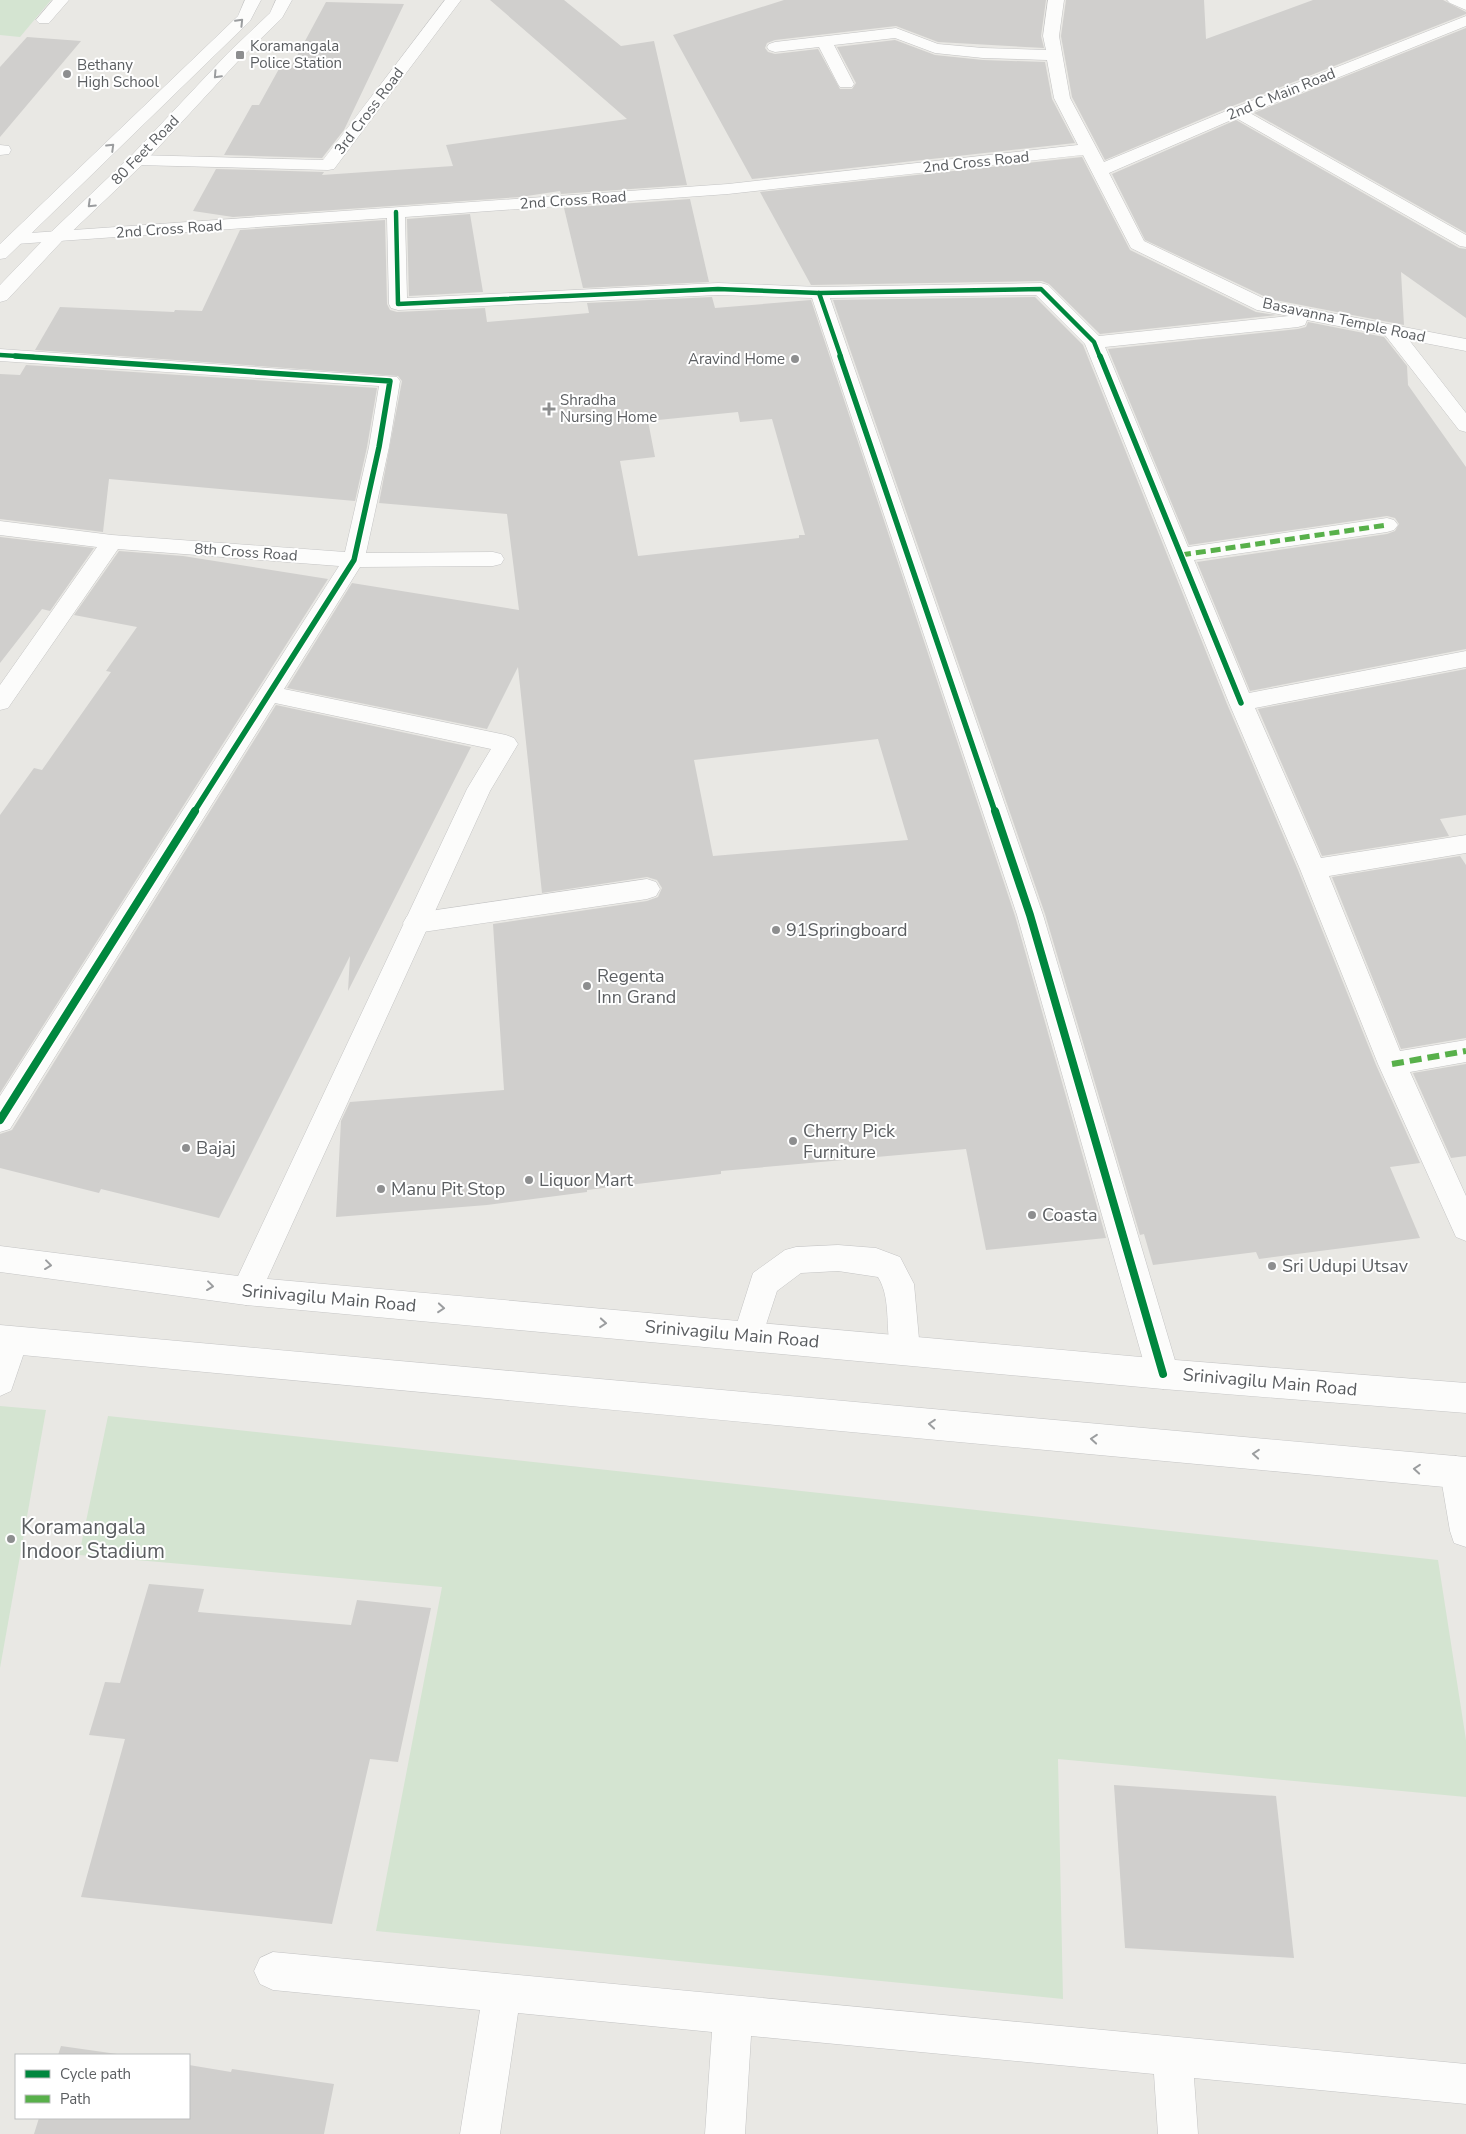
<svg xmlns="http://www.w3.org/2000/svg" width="1466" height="2134" font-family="'Nunito Sans',sans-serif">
  <rect width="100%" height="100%" fill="#e9e8e4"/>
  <!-- green -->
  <g fill="#d4e4d1">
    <path d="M0,0h51l-31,37 -20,-2z"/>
    <path d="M0,1406l46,4 -46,258z"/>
    <path d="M108,1416l1330,144 28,180v57l-408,-38 5,240 -687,-68 66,-344 -363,-32z"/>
  </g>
  <!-- building -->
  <g fill="#d0cfcd" fill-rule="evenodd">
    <path d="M490,0h74l57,46 33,-5 33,144 -126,9 -1,-3 -40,6 -287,20 -40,-6 23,-42 108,3 -2,3 131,-9 -7,-21 181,-26z"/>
    <path d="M784,0h262l-5,36 3,12 -106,-6 -42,-16 -121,14 -8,3 -2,5 3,4 7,2 43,-5 22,40h12l4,-6 -19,-36 58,-7 40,15 48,5 62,2 7,37 23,44 -323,36 -79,-144z"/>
    <path d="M1066,0h138l2,39 107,-39h130l23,12v2l-236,93 -125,53 -33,-63 -11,-61z"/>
    <path d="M326,2l78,2 -60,126 -22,28 -98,-3 28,-50h7l21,-38h11z"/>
    <path d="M1466,28v205l-212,-120z"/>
    <path d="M27,37l54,4 -81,96v-70z"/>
    <path d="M1236,120l223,128 7,1v69l-65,-46 3,53 -134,-26 -125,-59 -33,-66z"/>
    <path d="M1082,157l48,93 126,62 20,3 -176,19 -51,-50 -7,-3 -231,4 -51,-93z"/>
    <path d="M690,199l19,83 -126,6 -19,-80z"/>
    <path d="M470,214l13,78 -74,4 -2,-77z"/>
    <path d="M385,220l2,84 3,6 7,2 88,-4 2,14 102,-9 -2,-10 125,-6 3,11 96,-8 204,616 91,322 -120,12 -20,-101 -245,22v3l-134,16v2l-100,13 -151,12 5,-96 9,-19 154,-12 -11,-166 154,-23 11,-4 4,-9 -5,-8 -10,-3 -105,16 -24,-226 -31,62 -200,-41 65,-105 167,27 -12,-96 -128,-11 23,-122 -4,-5 -363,-26 25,-43 114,5 1,-2 27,1 38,-81zM738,412l2,10 32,-3 33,116h-6v3l-161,18 -18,-95 35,-4 -7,-36zM878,739l30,101 -195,16 -19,-96z"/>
    <path d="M1035,297l48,48 144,359 71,166 78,195 44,98 -30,4 30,71 -161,21 -3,-7 -103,13 -9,-31 -4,1 -95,-321 -212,-614z"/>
    <path d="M1308,322l76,15 23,29 1,19 58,82v182l-216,42 -53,-129 190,-28 8,-3 4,-7 -4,-6 -8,-2 -198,29 -81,-196 190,-20 8,-2z"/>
    <path d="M26,365l351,23 -10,59 -12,54 -246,-22 -6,53 -103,-13v-145l20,1z"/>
    <path d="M0,537l94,11 -44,63 -8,-2 -42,54z"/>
    <path d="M119,551l64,5 145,23 -328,514v-278l34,-47 8,2 69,-98 -5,-1 31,-44 -63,-12z"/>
    <path d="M1466,669v146l-26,4 9,17 -127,20 -64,-147z"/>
    <path d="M276,705l195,42 -123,244 2,-35 -131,262 -118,-29 -2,4 -99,-25v-34l12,-4z"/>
    <path d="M1460,856l6,9v173l-65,11 -69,-172z"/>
    <path d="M1466,1064v92l-15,2 -38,-85z"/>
    <path d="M149,1584l55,5 -6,23 153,13 6,-25 74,8 -33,154 -28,-3 -38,165 -251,-27 44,-158 -36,-4 16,-53 15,1z"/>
    <path d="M1114,1785l162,11 18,162 -169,-10z"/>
    <path d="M61,2046l63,9h-66z"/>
    <path d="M189,2065l42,7 1,-3 102,15 -10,50h-290l5,-16h150z"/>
  </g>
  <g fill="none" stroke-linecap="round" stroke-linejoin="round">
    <defs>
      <g id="lane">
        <path d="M53,0h16l-20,23h-10l-3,-3z"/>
        <path d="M0,145l9,1 2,4 -2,4 -9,1z"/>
        <path d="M647,879l9,3 4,7 -4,7 -9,3 -231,34 -9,-3 -4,-7 4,-7 9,-3z"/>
        <path d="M838,1245l38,3 24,9 14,27 6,66 -4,10 -11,4 -11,-4c-11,-26 -1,-59 -16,-83l-40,-6 -37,2 -24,18 -18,55 -11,4 -11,-4 -4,-10 20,-63 32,-23 11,-3z"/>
        <path d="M13,1327l11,4 4,10 -17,50 -11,5v-60l2,-5z"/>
        <path d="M1456,1456l10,4v87l-12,-4 -4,-12 -10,-59 5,-11z"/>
        <path d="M273,1952l1193,112v40l-272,-26 4,56h-40l-4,-60 -403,-38 -6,98h-40l7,-102 -194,-19 -18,121h-40l20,-124 -207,-20 -13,-6 -6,-13 6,-13z"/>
      </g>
      <g id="street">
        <path d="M445,0h16l-127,169 -6,1 -191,-5 -6,-1 -2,-4 2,-4 6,-1 186,5z"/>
        <path d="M1048,0h16l-5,36 11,62 34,64 127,-53 235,-93v10l-216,87 216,122v12l-6,-1 -224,-128 -127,55 35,68 125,60 197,38v12l-57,-11 57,73v19l-7,-2 -74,-95 -78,-15 -2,5 -7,2 -193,20 83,200 199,-29 7,2 4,5 -4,5 -7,2 -193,28 55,133 217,-42v16l-211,41 66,150 145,-23v18l-137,23 71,175 66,-11v22l-56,10 56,124v45l-10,-4 -78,-173 -78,-195 -71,-166 -144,-359 -49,-49 -206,3 213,617 136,459 -5,10 -11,5 -11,-5 -5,-10 -130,-459 -205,-617 -94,-3 -320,15 -7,-2 -2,-4 -2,-86 -371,26 -6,-1 -3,-4 3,-4 6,-1 712,-50 350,-39 -24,-47 -7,-38 -64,-2 -48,-5 -40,-15 -61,7 20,39 -2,3h-12l-2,-3 -19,-37 -44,5 -6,-2 -2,-3 2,-3 6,-2 121,-14 42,16 45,4 63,2 -3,-14zM1083,155l48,93 126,62 32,6 -190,20 -51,-51 -7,-2 -222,4 -101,-4 -311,15 -2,-81 323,-23z"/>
        <path d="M1447,0h19v10l-16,-7z"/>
        <path d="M0,349l397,28 3,4 -11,66 -23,106 127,-1 8,2 3,5 -3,5 -8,2 -133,1 -76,122 222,46 8,3 4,6 -28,47 -233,510 -11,4 -11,-4 -4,-10 236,-502 24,-40 -216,-46 -265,426 -10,3v-36l339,-530 -221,-17 -110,159 -8,2v-25l97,-138 -97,-12v-14l112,14 233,17 24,-105 10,-61 -379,-25z"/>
      </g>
      <g id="secondary">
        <path d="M245,0h16l-11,21 -244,237 -6,1v-15l238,-228z"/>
        <path d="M276,0h16l-10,18 -42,41 -97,105 -81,77 -55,59 -7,2v-17l50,-52 81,-77 97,-103 42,-40z"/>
        <path d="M0,1246l246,31 917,82 303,24v30l-303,-24 -917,-84 -246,-33z"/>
        <path d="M0,1325l1466,132v32l-1466,-136z"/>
      </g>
    </defs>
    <!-- lane casing -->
    <use href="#lane" stroke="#c4c4c4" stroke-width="1"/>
    <!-- street casing -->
    <use href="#street" stroke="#c4c4c4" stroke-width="1"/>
    <!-- secondary casing -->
    <use href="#secondary" stroke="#c5c5c5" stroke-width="1"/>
    <!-- lane -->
    <use href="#lane" fill="#fcfcfb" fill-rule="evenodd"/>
    <!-- street -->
    <use href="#street" fill="#fcfcfb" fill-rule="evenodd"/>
    <!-- secondary -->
    <use href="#secondary" fill="#fcfcfb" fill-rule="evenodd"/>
    <!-- quiet-far1 -->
    <path stroke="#58b04a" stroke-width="5" stroke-dasharray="10 5" stroke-linecap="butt" d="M1181,555l206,-30"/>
    <!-- quiet -->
    <path stroke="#58b04a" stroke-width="6" stroke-dasharray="12 6" stroke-linecap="butt" d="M1392,1064l74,-13"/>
    <defs>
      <g id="cycleway-far2">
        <path d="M396,212l2,92 320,-15 101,4 222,-4 53,53 6,15"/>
        <path d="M819,293l22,64"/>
        <path d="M0,355l34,2"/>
      </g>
      <g id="cycleway-far1">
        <path d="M15,356l375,25 -11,66 -25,113 -160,252"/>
        <path d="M840,356l155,456"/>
        <path d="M1100,356l141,347"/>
      </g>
      <g id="cycleway">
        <path d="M995,811l35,104 133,459"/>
        <path d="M0,1120l195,-309"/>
      </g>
    </defs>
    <!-- cycleway-far2 casing -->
    <use href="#cycleway-far2" stroke="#fff" stroke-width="6"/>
    <!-- cycleway-far1 casing -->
    <use href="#cycleway-far1" stroke="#fff" stroke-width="8"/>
    <!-- cycleway casing -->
    <use href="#cycleway" stroke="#fff" stroke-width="11"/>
    <!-- cycleway-far2 -->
    <use href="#cycleway-far2" stroke="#00873e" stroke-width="4.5"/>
    <!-- cycleway-far1 -->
    <use href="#cycleway-far1" stroke="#00873e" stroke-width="5.5"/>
    <!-- cycleway -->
    <use href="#cycleway" stroke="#00873e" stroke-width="8"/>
  </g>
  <!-- one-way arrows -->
  <defs><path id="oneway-chevron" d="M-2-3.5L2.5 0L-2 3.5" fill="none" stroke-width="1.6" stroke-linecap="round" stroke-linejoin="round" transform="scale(1.25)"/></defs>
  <g stroke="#9b9d9f">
    <use href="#oneway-chevron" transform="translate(240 22) rotate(-46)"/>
    <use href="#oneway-chevron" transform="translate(217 75) rotate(133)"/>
    <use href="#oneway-chevron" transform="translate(111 147) rotate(-44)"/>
    <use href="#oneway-chevron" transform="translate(91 204) rotate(136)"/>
    <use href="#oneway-chevron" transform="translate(48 1265) rotate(7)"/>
    <use href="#oneway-chevron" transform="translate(210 1286) rotate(7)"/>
    <use href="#oneway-chevron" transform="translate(441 1308) rotate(5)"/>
    <use href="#oneway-chevron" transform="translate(603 1323) rotate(5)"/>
    <use href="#oneway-chevron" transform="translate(932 1424) rotate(-175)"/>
    <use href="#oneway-chevron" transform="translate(1094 1439) rotate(-175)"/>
    <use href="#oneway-chevron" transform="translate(1256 1454) rotate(-175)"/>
    <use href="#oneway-chevron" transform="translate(1417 1469) rotate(-175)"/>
  </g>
  <!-- markers -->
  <g fill="#8d8e8f" stroke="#fff" stroke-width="2">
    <rect x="235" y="50" width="10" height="10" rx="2.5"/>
    <circle cx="67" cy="74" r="5"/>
    <circle cx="795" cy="359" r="5"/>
    <path d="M546.5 401.5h5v5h5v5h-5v5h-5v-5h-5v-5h5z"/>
    <circle cx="776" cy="930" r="5"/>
    <circle cx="587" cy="986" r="5"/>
    <circle cx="793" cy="1141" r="5"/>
    <circle cx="186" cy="1148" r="5"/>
    <circle cx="529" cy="1180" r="5"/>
    <circle cx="381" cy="1189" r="5"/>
    <circle cx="1032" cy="1215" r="5"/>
    <circle cx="1272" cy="1266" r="5"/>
    <circle cx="11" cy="1539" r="5"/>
  </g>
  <g text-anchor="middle" stroke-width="4" stroke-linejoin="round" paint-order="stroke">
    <!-- far-poi labels -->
    <g font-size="15" fill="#5b5e61" stroke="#fff" text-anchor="start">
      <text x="250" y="51">Koramangala<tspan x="250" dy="17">Police Station</tspan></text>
      <text x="77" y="70">Bethany<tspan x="77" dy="17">High School</tspan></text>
      <text x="785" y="364" text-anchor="end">Aravind Home</text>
      <text x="560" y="405">Shradha<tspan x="560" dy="17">Nursing Home</tspan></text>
    </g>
    <!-- far-street labels -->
    <g font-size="15" fill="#5b5e61" stroke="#fff">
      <text transform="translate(1281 94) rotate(-22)" y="5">2nd C Main Road</text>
      <text transform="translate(369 111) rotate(-53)" y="5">3rd Cross Road</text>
      <text transform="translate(145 150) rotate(-46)" y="5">80 Feet Road</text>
      <text transform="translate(976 162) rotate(-6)" y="5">2nd Cross Road</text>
      <text transform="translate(573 200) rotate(-4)" y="5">2nd Cross Road</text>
      <text transform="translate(169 229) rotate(-4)" y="5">2nd Cross Road</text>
      <text transform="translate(1344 320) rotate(12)" y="5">Basavanna Temple Road</text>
      <text transform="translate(246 552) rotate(4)" y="5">8th Cross Road</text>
    </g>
    <!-- poi labels -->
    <g font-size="18" fill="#5b5e61" stroke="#fff" text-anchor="start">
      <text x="786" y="936">91Springboard</text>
      <text x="597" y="982">Regenta<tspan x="597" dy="21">Inn Grand</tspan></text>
      <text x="803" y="1137">Cherry Pick<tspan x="803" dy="21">Furniture</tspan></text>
      <text x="196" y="1154">Bajaj</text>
      <text x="539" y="1186">Liquor Mart</text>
      <text x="391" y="1195">Manu Pit Stop</text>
      <text x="1042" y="1221">Coasta</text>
      <text x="1282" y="1272">Sri Udupi Utsav</text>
    </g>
    <!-- street labels -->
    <g font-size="18" fill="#5b5e61" stroke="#fff">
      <text transform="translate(329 1298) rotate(5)" y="6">Srinivagilu Main Road</text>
      <text transform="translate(732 1334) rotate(5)" y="6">Srinivagilu Main Road</text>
      <text transform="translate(1270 1382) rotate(5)" y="6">Srinivagilu Main Road</text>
    </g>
    <!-- near-poi labels -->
    <g font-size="21" fill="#5b5e61" stroke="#fff" text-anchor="start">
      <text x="21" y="1534">Koramangala<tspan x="21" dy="24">Indoor Stadium</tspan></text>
    </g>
  </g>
  <!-- legend -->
  <rect x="15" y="2054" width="175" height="65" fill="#ffffff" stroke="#bdbfc0"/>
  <rect x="25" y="2070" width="25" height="8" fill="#00873e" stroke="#bdbfc0"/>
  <text x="60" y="2079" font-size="15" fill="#5b5e61">Cycle path</text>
  <rect x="25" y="2095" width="25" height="8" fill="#58b04a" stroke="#bdbfc0"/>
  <text x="60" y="2104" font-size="15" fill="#5b5e61">Path</text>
</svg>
